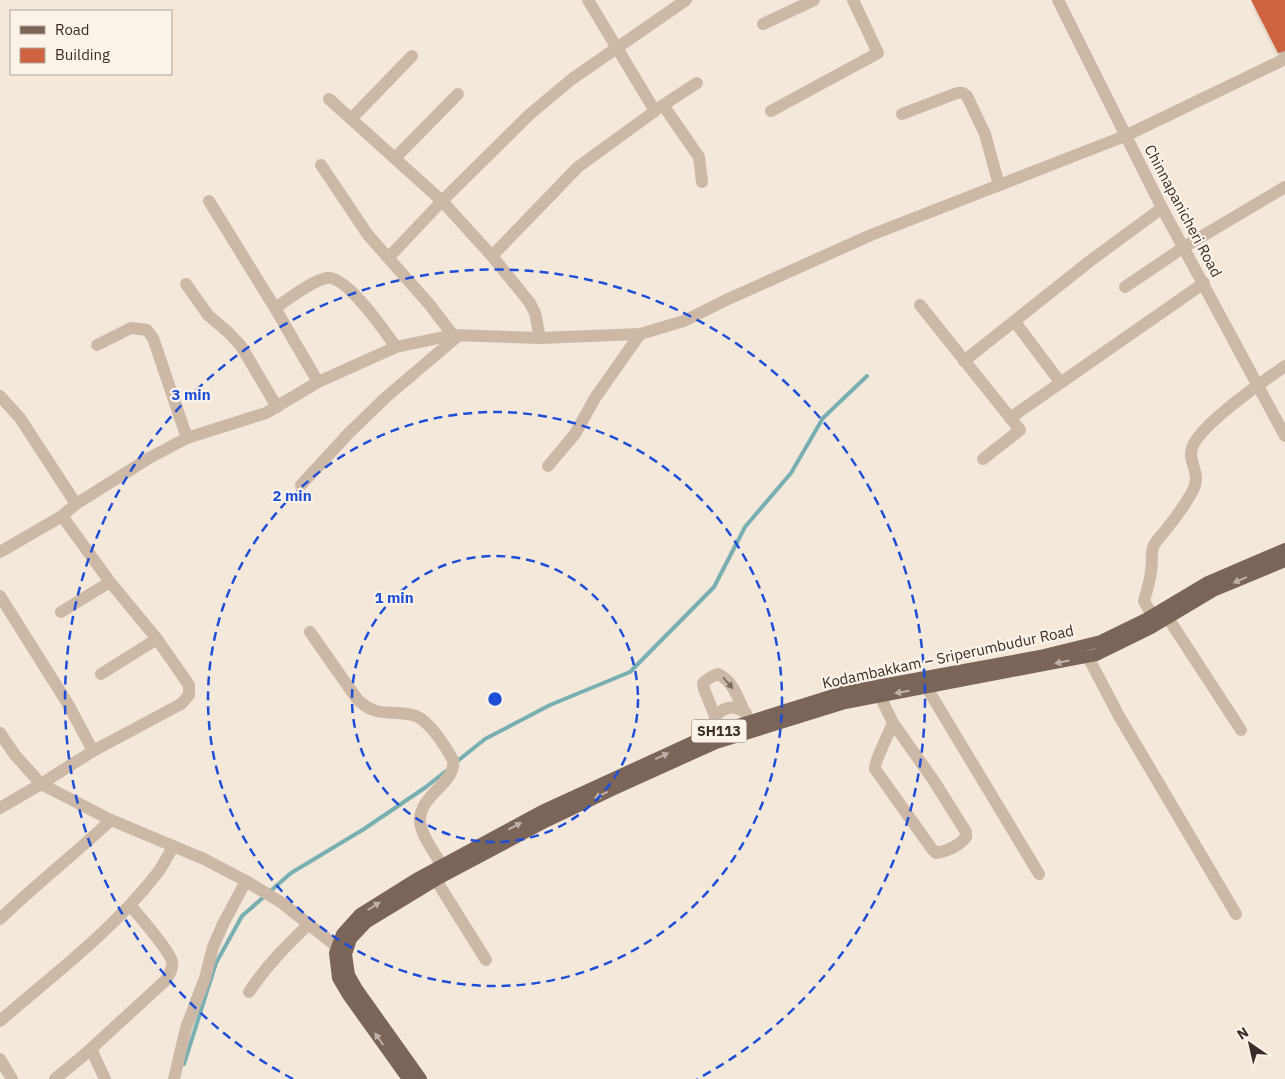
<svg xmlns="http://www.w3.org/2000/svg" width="1285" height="1079" font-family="'IBM Plex Sans',sans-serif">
  <defs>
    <filter id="shadow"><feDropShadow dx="3" dy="5" stdDeviation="2.5" flood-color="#0004"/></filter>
  </defs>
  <rect width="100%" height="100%" fill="#f4e8db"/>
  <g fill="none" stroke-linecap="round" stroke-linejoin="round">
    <!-- stream -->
    <g stroke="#78afb3" stroke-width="4">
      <path d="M455,763l30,-24 65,-34 80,-33 84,-85 31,-60 46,-54 32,-55 44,-42"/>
      <path d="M184,1064l32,-101 26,-47 49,-43 73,-44 62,-42 20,-16"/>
    </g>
  </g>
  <!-- building -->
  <path fill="#ce643f" filter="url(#shadow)" d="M1251,0h34v51l-7,2z"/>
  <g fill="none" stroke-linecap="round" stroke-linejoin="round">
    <!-- minor -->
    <g stroke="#cdb8a6" stroke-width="12">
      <path d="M1058,0l104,208 123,228"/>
      <path d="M763,24l51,-24"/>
      <path d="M329,99l113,102 50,55 38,47 5,10 5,25"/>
      <path d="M663,105l36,52 3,25"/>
      <path d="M657,109l40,-26"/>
      <path d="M771,111l107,-58 -25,-53"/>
      <path d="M902,114l55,-21h6l4,3 18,38 14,51"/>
      <path d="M351,119l61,-63"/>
      <path d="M395,158l63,-64"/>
      <path d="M321,165l47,70 61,69 24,31"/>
      <path d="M209,201l66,107 43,74"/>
      <path d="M492,256l86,-89 77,-56 -67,-111"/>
      <path d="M389,257l53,-56 88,-87 42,-35 114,-79"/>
      <path d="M186,284l22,31 21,18 12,13 36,61"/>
      <path d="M1125,287l59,-40 101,-60"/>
      <path d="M920,305l100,125 -37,29"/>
      <path d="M275,308c14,-9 35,-26 51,-30 20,-4 59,54 70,69"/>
      <path d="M1015,322l45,60"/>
      <path d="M97,345l34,-17 16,2 6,8 34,100"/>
      <path d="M964,361l126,-100 72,-53"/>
      <path d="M0,396l20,22 56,86"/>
      <path d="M1010,418l194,-135"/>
      <path d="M548,466l27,-32 20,-36 45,-64"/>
      <path d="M301,485l47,-51 37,-36 73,-62"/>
      <path d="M0,552l62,-36"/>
      <path d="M0,596l68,108 25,47"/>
      <path d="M61,612l49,-30"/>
      <path d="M1152,615l-8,-14c3,-10 6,-20 7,-30 2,-8 -1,-19 3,-26 3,-6 10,-12 14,-18 9,-11 17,-22 24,-35 11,-19 -5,-29 0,-44 7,-23 72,-67 93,-82"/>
      <path d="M1168,618l73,112"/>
      <path d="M310,632l47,67c21,21 35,9 59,17 14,6 30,31 37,44 4,22 -32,34 -33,59 -1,13 15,35 22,46"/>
      <path d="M1088,657l31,59 117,198"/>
      <path d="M101,674l56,-35"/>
      <path d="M927,688l112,186"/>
      <path d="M880,696l13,27 41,58 32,51v5c-7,9 -19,14 -30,16l-4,-4 -57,-80c-1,-7 15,-38 18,-46"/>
      <path d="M715,716l-11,-27 -1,-6 8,-6 7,-3c15,7 20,24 26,37"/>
      <path d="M715,732c-6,-20 16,-32 31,-19"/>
      <path d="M0,733l15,22 26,29 -41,24"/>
      <path d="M436,880l50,80"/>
      <path d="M0,919c36,-35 75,-65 111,-99"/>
      <path d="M346,954l-64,-51 -36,-22 -42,-22 -93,-39 -70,-36 52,-33 88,-47 8,-9v-10l-32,-46 -47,-57 -48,-66 14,-12 75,-47 36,-19 79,-25 52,-31 78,-35 57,-12 87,3 100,-4 44,-13 42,-21 145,-65 254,-99 160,-77"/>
      <path d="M249,992c17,-26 38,-47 60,-68"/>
      <path d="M0,1021c53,-46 111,-89 155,-145 7,-8 12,-19 18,-29"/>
      <path d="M91,1049l14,30"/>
      <path d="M0,1059l12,20"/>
      <path d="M55,1079l28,-23 83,-76c3,-5 7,-11 6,-18 -2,-11 -33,-46 -42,-57"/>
      <path d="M174,1079l12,-51 19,-50 8,-31 10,-23 23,-43"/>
    </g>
    <!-- major -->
    <g stroke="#7b6458" stroke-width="12">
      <path d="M408,1079l-60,-84 -10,-17 -3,-25 7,-19 18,-20 56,-35 126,-68 170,-78 131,-41 197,-36 61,-15 45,-22 62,-37 77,-33"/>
      <path d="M421,1079l-64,-90 -8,-14 -3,-21 5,-15 16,-17 69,-42 111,-59 67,-32 102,-46 129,-40 251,-48 55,-27 62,-37 72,-30"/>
    </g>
  </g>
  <!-- one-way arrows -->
  <defs><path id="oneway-solid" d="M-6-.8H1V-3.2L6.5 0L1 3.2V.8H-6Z" transform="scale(1.25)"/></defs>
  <g fill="#c1b2a7">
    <use href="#oneway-solid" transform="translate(1240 580) rotate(157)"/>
    <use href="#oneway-solid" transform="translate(1062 662) rotate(168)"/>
    <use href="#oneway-solid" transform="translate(902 692) rotate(170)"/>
    <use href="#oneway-solid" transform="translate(662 756) rotate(-24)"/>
    <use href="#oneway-solid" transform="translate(601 795) rotate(154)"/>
    <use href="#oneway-solid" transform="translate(515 826) rotate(-28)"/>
    <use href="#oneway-solid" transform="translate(374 906) rotate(-32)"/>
    <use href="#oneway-solid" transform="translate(379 1039) rotate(-125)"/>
  </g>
  <use fill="#7b6c61" href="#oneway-solid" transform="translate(728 683) rotate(49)"/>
  <!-- distance rings -->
  <g fill="none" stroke="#1d4ed8" stroke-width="2.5" stroke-dasharray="9 6">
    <circle cx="495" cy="699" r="143"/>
    <circle cx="495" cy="699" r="287"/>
    <path d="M293 1079A430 430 0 1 1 697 1079"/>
  </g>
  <g text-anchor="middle" stroke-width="4.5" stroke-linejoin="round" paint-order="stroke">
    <!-- shield labels -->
    <rect fill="#fbf2e8" stroke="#726862" stroke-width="1" x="691.5" y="719.5" width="55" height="23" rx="4"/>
    <g font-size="14" font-weight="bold" fill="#382d28">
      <text x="719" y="736">SH113</text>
    </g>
    <!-- street labels -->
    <g font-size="15" fill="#382d28" stroke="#fbf2e8">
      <text transform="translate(1183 211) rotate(62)" y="5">Chinnapanicheri Road</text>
      <text transform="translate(948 657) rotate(-12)" y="5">Kodambakkam – Sriperumbudur Road</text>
    </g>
  </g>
  <circle cx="495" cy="699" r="8" fill="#1d4ed8" stroke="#fbf2e8" stroke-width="2.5"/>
  <g font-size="15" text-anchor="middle" font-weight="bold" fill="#1d4ed8" stroke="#fbf2e8" stroke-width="4.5" stroke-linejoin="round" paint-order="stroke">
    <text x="191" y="400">3 min</text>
    <text x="292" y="501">2 min</text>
    <text x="394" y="603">1 min</text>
  </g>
  <!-- legend -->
  <rect x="10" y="10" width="162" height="65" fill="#fbf2e8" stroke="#ada39b"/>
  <rect x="20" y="26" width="25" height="8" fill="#7b6458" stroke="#ada39b"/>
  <text x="55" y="35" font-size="15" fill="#382d28">Road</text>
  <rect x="20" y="48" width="25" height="15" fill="#ce643f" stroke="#ada39b"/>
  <text x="55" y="60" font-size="15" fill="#382d28">Building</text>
  <!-- north arrow -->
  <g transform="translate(1250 1044) rotate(326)" stroke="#fbf2e8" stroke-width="4" paint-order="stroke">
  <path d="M0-4L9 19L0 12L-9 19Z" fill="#382d28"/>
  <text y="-8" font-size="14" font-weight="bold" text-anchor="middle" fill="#382d28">N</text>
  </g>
</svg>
